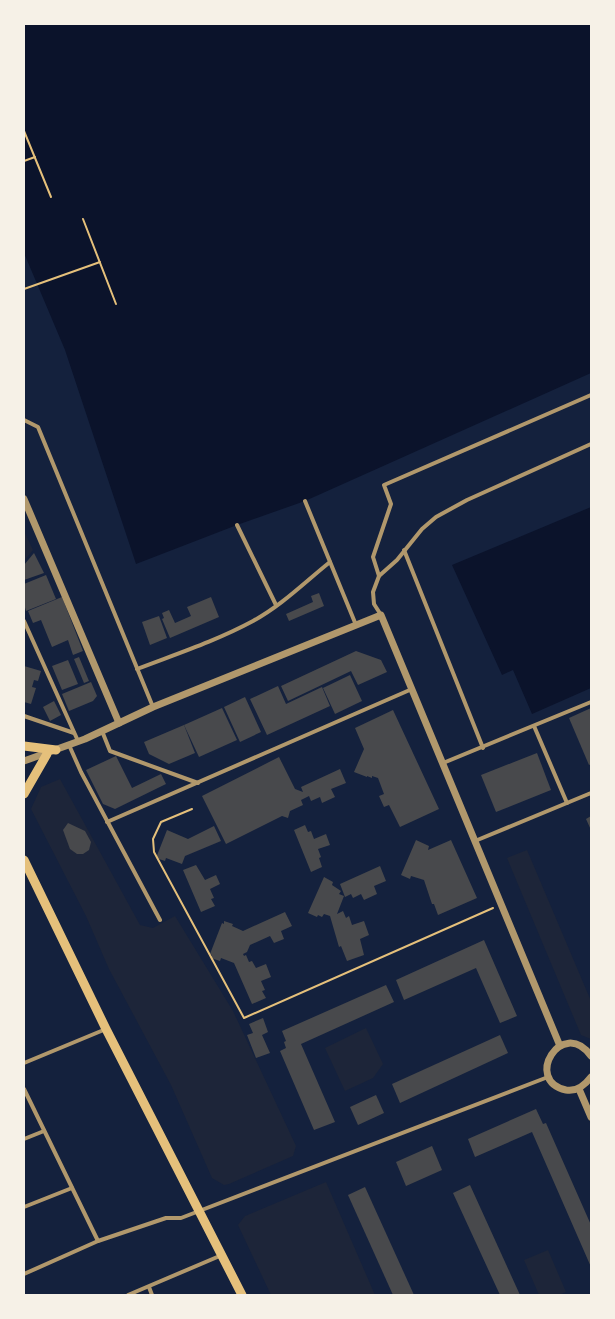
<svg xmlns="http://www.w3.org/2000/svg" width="615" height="1319" font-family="'Work Sans',sans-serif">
  <rect width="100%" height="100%" fill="#14213d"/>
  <!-- green -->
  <g fill="#1d2539">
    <path d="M24,531l9,19 -9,11z"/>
    <path d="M60,779l80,146 13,3 22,-12 58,95 63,135 -3,10 -64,28 -5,1 -12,-7 -41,-93 -62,-116 -23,-53 -55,-107 10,-22z"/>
    <path d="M527,850l64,151v38l-10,-4 -74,-177z"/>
    <path d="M366,1028l17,36 -10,14 -28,13 -20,-43z"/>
    <path d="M326,1182l49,113h-104l-33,-70 7,-9z"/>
    <path d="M548,1250l18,42 -7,3h-20l-15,-35z"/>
  </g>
  <!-- water -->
  <g fill="#0b132b">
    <path d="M24,24h567v349l-286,128 -68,24 -101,39 -71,-214 -41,-97z"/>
    <path d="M591,507v181l-59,26 -19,-44 -11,5 -50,-110z"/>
  </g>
  <!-- building -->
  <g fill="#48494c">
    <path d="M34,553l10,20 -20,7v-15z"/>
    <path d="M46,575l10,24 -30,12 -2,-7v-20z"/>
    <path d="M319,593l5,13 -35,15 -3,-7 27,-12 -2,-6z"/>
    <path d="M62,597l21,54 -10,4 -5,-15 -16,7 -11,-27 -8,3 -5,-12z"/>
    <path d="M211,597l8,20 -49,21 -8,-19 2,-1 -2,-5 7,-3 6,13 16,-7 -4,-9z"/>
    <path d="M159,616l8,22 -17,7 -8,-23z"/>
    <path d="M356,651l25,9 6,12 -29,13 -7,-14 -63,30 -7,-15z"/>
    <path d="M79,657l10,24 -5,2 -10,-24z"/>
    <path d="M68,660l10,24 -16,6 -10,-24z"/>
    <path d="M24,666l17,5 -3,10 -4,-1 -2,7 4,1 -5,16 -7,-2z"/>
    <path d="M350,675l12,26 -27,13 -12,-26z"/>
    <path d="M91,682l6,14 -4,5 -24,10 -7,-17z"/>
    <path d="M278,686l8,18 36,-17 8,19 -63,29 -17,-36z"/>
    <path d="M245,697l16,35 -21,10 -16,-35z"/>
    <path d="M54,701l7,14 -11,6 -7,-14z"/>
    <path d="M222,708l15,32 -38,17 -15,-32z"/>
    <path d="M591,708v56l-2,1 -20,-47z"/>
    <path d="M393,710l46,99 -39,18 -11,-22 -5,2 -5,-11 5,-2 -6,-16 -6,-2v2l-5,-2v1l-13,-5 10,-23 -9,-21z"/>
    <path d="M184,725l11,28 -26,11 -20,-10 -5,-12z"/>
    <path d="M537,753l14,37 -55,22 -15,-37z"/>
    <path d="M116,756l16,32 29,-14 5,10 -51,25 -12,-5 -17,-34z"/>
    <path d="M279,757l16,32 8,3 -2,-5 39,-18 6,14 -15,6 4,8 -13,6 -2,-6 -9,4 -2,-5 -8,4 2,5 -13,6 -2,7 -6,-2 -56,28 -24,-48z"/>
    <path d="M591,816v14l-5,-11z"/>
    <path d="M68,823l17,8 6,11 -2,8 -6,4h-6l-7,-5 -7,-19z"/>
    <path d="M305,825l3,7 3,-1 3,8 12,-5 4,11 -12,4 3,8 -2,1 3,9 -11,5 -17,-42z"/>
    <path d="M214,826l7,15 -36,15 -3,8 -16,-6 -1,3 -9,-3 11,-28 21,9z"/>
    <path d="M416,840l13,6 -1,4 23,-10 26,58 -39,17 -4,-11h-2l-8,-24 -13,-4 -1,3 -9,-4z"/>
    <path d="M196,865l9,15 11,-5 4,9 -10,5 4,9 -3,1 4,7 -14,6 -18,-42z"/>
    <path d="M380,866l6,15 -12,5 3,8 -13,6 -3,-6 -8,4 -2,-4 -6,3 -5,-13z"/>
    <path d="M324,877l9,5 -1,3 9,6 -2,3 5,2 -7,18 6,-3 3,7 3,-2 3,9 12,-4 5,14 -9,4 4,16 -17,6 -6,-15 -2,1 -9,-31 -6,-2 -2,3 -4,-2 -1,2 -9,-4z"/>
    <path d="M285,912l7,14 -11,5 3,8 -10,4 -4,-7 -20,9 -3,7 -4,2 1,2 2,-1 3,7 3,-1 4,7 10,-4 5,13 -10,4 4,9 -3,1 4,7 -14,6 -18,-41 -13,-5 -1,3 -9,-3 1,-3 -2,-1 12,-31 2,1v-3l9,3 -1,2 11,5z"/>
    <path d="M484,940l33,76 -17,7 -24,-55 -72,32 -8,-20z"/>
    <path d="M386,985l8,17 -93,42 34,78 -21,8 -34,-79 6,-3 -2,-6 2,-1 -4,-10z"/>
    <path d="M263,1018l5,14 -6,3 8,18 -14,5 -9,-23 6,-2 -4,-9z"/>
    <path d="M500,1035l8,18 -108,50 -8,-19z"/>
    <path d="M376,1095l8,18 -26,12 -8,-18z"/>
    <path d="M536,1109l7,15 3,-1 45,102v42l-59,-135 -57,25 -7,-18z"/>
    <path d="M432,1146l10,24 -36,16 -10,-24z"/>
    <path d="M470,1185l50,110h-20l-47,-102z"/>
    <path d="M365,1187l49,108h-21l-45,-100z"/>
  </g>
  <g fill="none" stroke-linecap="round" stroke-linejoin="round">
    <!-- path -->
    <g stroke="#e5c07b" stroke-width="2">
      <path d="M24,131l27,66"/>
      <path d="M24,161l11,-4"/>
      <path d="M83,219l33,85"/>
      <path d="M24,289l76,-27"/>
      <path d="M192,809l-31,13 -8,17 1,13 90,166 249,-110"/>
    </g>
    <!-- minor -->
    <g stroke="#b1986c" stroke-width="4">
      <path d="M24,420l14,7 115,280"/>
      <path d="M305,501l51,124"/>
      <path d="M237,525l39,80"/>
      <path d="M404,550l79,198"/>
      <path d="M379,576l-6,-19 18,-53 -7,-19 207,-90"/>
      <path d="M381,615l-7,-11 -1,-12 6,-16 18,-16 25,-31 14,-12 31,-17 124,-56"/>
      <path d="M24,621l54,120"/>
      <path d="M137,669c39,-15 79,-28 116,-48 28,-15 52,-39 77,-59"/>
      <path d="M24,716l50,17"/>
      <path d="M534,726l33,77"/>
      <path d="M102,731l8,20 88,32"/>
      <path d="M69,745l12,27 79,148"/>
      <path d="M443,763l148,-61"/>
      <path d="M107,822l305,-133"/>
      <path d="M475,841l116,-48"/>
      <path d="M24,1063l82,-34"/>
      <path d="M24,1089l74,152"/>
      <path d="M24,1139l20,-8"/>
      <path d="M24,1207l48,-19"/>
      <path d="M24,1274l74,-33 68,-23h15l367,-141"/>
      <path d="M149,1287l3,8"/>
      <path d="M128,1295l94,-40"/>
    </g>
    <!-- tertiary -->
    <g stroke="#b1986c" stroke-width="7">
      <path d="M24,499l95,224"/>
      <path d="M24,761l61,-22 68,-32 228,-92 179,431"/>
      <path d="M591,1056c-29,-40 -68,25 -25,34 11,2 19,-5 25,-13"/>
      <path d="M579,1089l12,28"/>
    </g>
    <!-- primary -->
    <g stroke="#e5c07b" stroke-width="9">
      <path d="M24,746l32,4"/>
      <path d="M24,794l23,-40"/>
      <path d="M24,860l82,169 136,266"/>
    </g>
  </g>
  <!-- border -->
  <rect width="615" height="1319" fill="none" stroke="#f6f1e7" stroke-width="50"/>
</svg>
